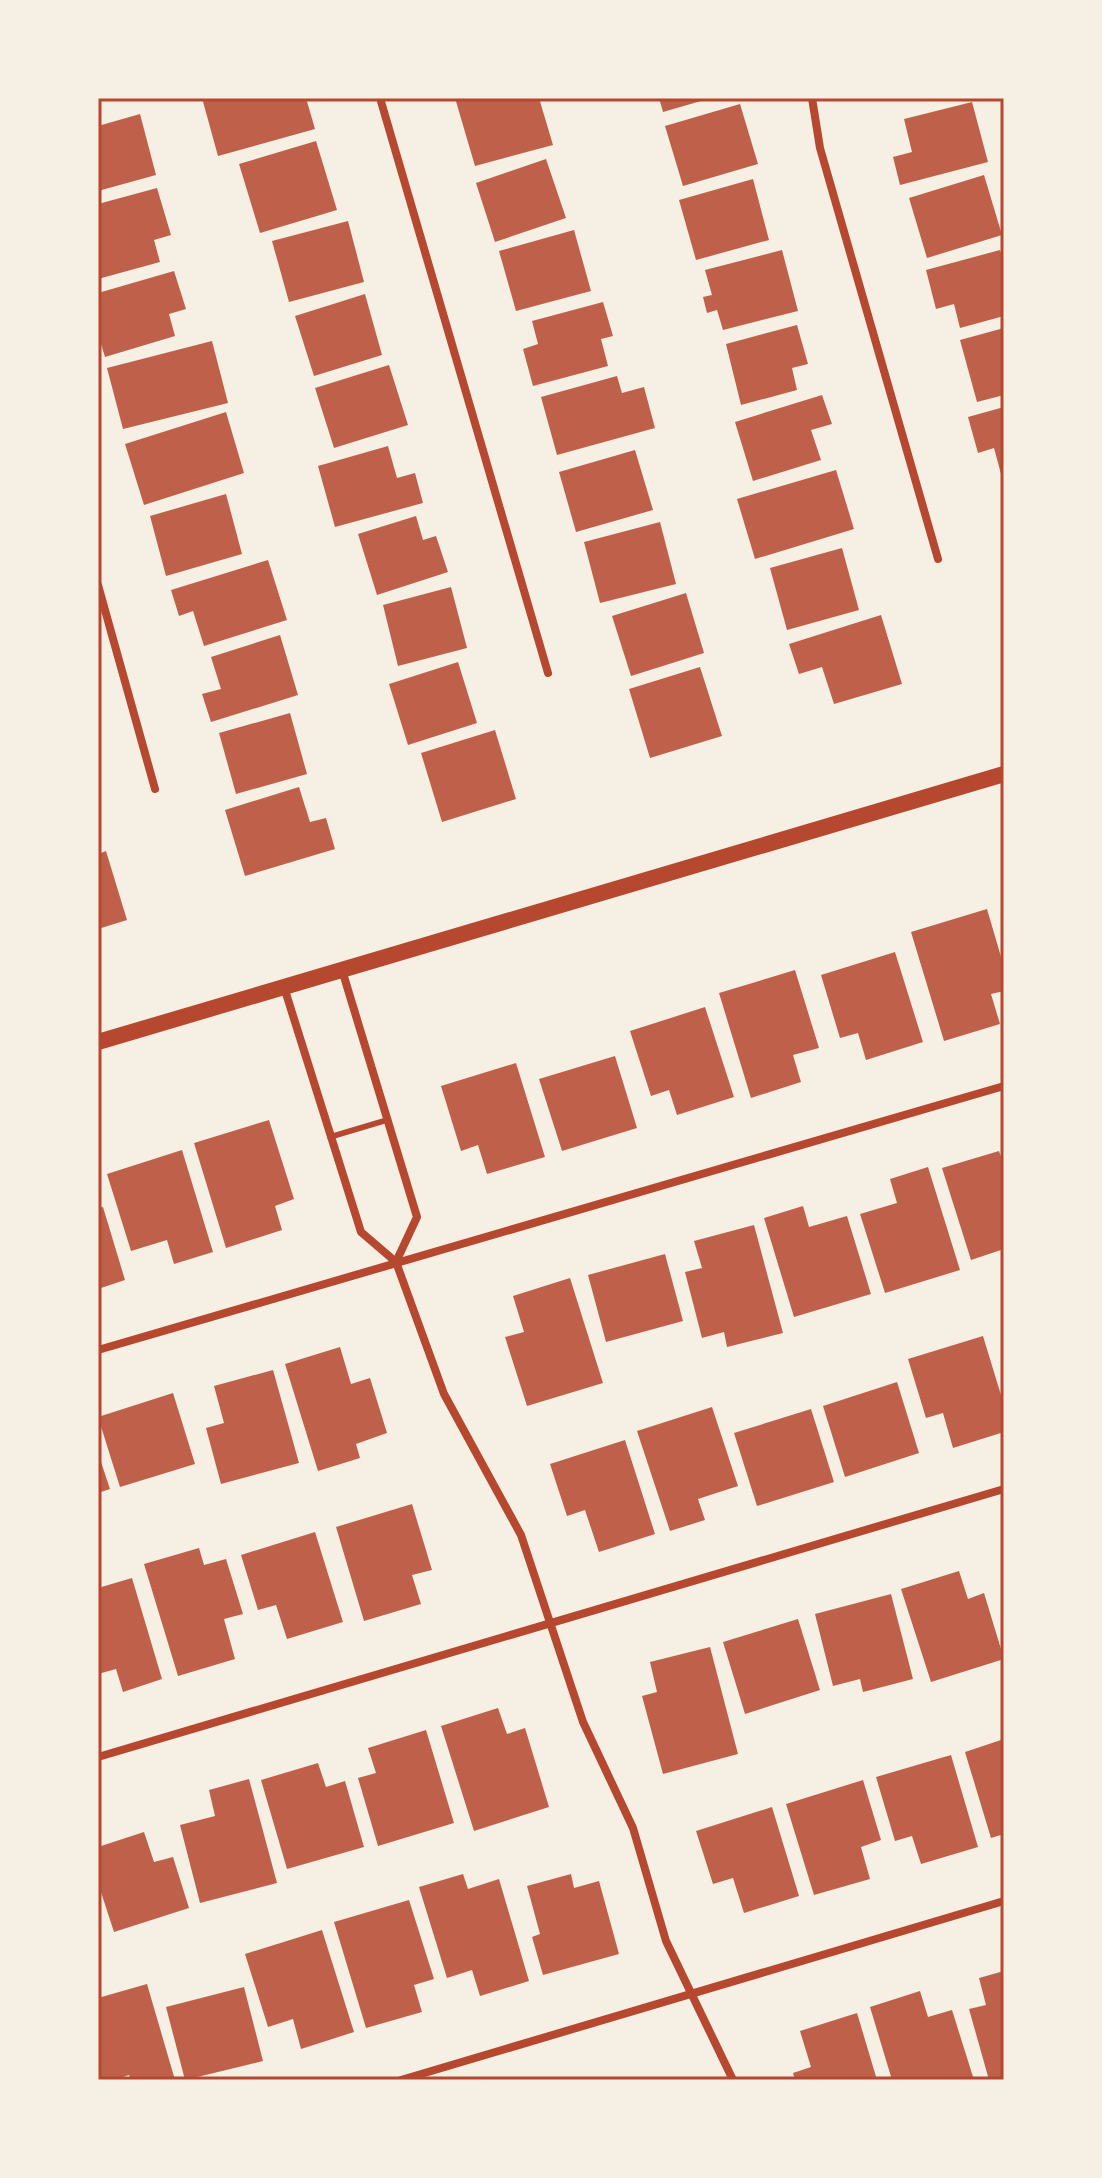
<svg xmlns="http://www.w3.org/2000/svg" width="1102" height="2178" font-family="Jost,sans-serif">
  <rect width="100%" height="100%" fill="#f6efe4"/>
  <!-- building -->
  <g fill="#bf614a">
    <path d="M202,98h104l9,31 -97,27z"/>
    <path d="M455,98h84l14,47 -78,21z"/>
    <path d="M659,98h49v1l-45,13z"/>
    <path d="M972,102l16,60 -88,23 -7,-28 19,-5 -8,-33z"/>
    <path d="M740,104l18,60 -75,22 -18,-60z"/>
    <path d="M140,114l16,61 -58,16v-65z"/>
    <path d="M316,141l21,69 -77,23 -21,-69z"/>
    <path d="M546,159l20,59 -71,24 -19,-59z"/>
    <path d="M984,175l18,60 -75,23 -18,-60z"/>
    <path d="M753,179l16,61 -73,20 -17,-60z"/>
    <path d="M157,188l14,47 -17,5 6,22 -62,17v-75z"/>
    <path d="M348,221l16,61 -75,20 -17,-61z"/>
    <path d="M574,230l17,61 -75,20 -17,-60z"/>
    <path d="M782,250l16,61 -75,19 -6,-20 -10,3 -4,-16 9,-2 -7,-25z"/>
    <path d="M1000,250l4,12v54l-44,12 -6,-24 -18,5 -10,-39z"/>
    <path d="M174,271l12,38 -17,5 6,22 -70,21 -7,-23v-41z"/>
    <path d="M365,294l17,61 -68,21 -19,-60z"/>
    <path d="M603,302l10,34 -12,3 7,27 -75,20 -10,-37 15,-5 -6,-23z"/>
    <path d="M797,325l11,39 -16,4 5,22 -56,15 -15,-61z"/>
    <path d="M1004,328v67l-27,7 -17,-62z"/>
    <path d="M212,341l16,62 -105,26 -16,-61z"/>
    <path d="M389,365l19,60 -74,23 -19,-60z"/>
    <path d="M617,376l5,17 22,-6 11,41 -98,27 -16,-58z"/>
    <path d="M822,395l10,29 -21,6 10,30 -68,21 -18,-59z"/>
    <path d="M1004,407v66l-3,1 -7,-26 -16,5 -10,-36z"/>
    <path d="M226,412l18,61 -100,32 -19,-61z"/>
    <path d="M388,446l9,32 18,-5 8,30 -88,24 -17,-61z"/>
    <path d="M635,450l18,60 -77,22 -17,-60z"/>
    <path d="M836,470l18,59 -99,30 -18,-60z"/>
    <path d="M226,494l16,60 -76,22 -16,-60z"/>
    <path d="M416,516l7,24 13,-4 12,36 -71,23 -19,-61z"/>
    <path d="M660,522l16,62 -76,19 -16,-61z"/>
    <path d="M842,548l17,62 -72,20 -17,-62z"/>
    <path d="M268,560l19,60 -83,26 -11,-35 -14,5 -8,-26z"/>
    <path d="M451,587l16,61 -69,18 -15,-61z"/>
    <path d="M686,593l18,60 -73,23 -19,-60z"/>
    <path d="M881,615l21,69 -68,20 -12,-37 -23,7 -10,-30z"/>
    <path d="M280,635l18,60 -87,27 -9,-28 19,-5 -10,-32z"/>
    <path d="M458,662l19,61 -69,22 -19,-61z"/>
    <path d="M700,667l22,69 -72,22 -21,-69z"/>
    <path d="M290,713l17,61 -71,20 -17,-61z"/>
    <path d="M495,730l21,69 -74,23 -21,-69z"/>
    <path d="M299,787l11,35 16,-4 9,31 -90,27 -20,-66z"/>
    <path d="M106,851l21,69 -29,9v-75z"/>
    <path d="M987,909l17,58v24l-13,3 9,30 -56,17 -33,-109z"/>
    <path d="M895,952l28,90 -57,18 -8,-27 -18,5 -19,-63z"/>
    <path d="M795,970l24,78 -26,7 8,27 -50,16 -32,-105z"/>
    <path d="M705,1007l29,90 -57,18 -8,-25 -18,6 -21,-65z"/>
    <path d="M615,1056l22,72 -75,23 -23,-72z"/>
    <path d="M516,1063l29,94 -58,17 -9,-29 -17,6 -20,-65z"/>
    <path d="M269,1120l25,79 -19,7 7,24 -56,18 -32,-105z"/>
    <path d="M182,1150l31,102 -39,12 -7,-24 -36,11 -24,-77z"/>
    <path d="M999,1151l5,14v84l-33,11 -29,-92z"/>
    <path d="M928,1167l32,103 -75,23 -25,-79 37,-11 -7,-24z"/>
    <path d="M803,1206l6,21 38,-11 24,78 -77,23 -30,-99z"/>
    <path d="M103,1207l22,73 -27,9v-81z"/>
    <path d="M754,1225l29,108 -56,14 -3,-15 -22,6 -17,-66 17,-4 -8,-27z"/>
    <path d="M665,1254l18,67 -77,21 -18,-67z"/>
    <path d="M570,1278l33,105 -76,23 -22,-69 19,-5 -11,-36z"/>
    <path d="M983,1336l21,69v27l-51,16 -10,-35 -17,5 -18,-59z"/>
    <path d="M340,1347l11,37 19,-6 17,55 -31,11 4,14 -42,13 -33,-107z"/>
    <path d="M273,1370l26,93 -78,21 -15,-56 18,-5 -10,-37z"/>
    <path d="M897,1382l22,71 -74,24 -22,-71z"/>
    <path d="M173,1393l22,71 -75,23 -22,-70z"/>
    <path d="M712,1407l26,79 -40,13 7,21 -35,11 -33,-100z"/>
    <path d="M811,1409l23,73 -77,24 -23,-73z"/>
    <path d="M625,1440l30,94 -56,18 -14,-42 -18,6 -17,-52z"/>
    <path d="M98,1453l12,36 -12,4z"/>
    <path d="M412,1504l20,66 -20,5 9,29 -57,17 -28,-94z"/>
    <path d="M315,1532l28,90 -56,17 -11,-34 -18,5 -17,-55z"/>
    <path d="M199,1548l5,17 22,-6 17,55 -19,5 11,40 -57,17 -34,-112z"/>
    <path d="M959,1571l9,28 16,-6 20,66 -73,23 -30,-93z"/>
    <path d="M132,1578l30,101 -39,13 -7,-23 -18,5v-86z"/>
    <path d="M891,1594l22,85 -50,13 -3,-13 -27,7 -18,-72z"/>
    <path d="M798,1619l22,71 -75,24 -22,-72z"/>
    <path d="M710,1647l28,107 -75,20 -21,-78 15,-4 -7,-30z"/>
    <path d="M498,1708l9,26 18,-6 24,79 -75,24 -33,-105z"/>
    <path d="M426,1730l28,93 -76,23 -20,-68 18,-5 -8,-25z"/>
    <path d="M1004,1739v95l-13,4 -26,-86z"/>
    <path d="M951,1755l27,92 -57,17 -9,-28 -17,5 -19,-64z"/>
    <path d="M318,1763l8,24 19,-6 19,66 -77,22 -26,-89z"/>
    <path d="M249,1779l28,104 -77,20 -20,-78 35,-9 -6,-26z"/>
    <path d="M863,1780l18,60 -20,7 9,32 -56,16 -28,-91z"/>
    <path d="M772,1807l27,89 -55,17 -11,-35 -20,6 -17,-53z"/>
    <path d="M144,1832l10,30 19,-5 16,51 -75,24 -16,-49v-36z"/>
    <path d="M463,1874l5,15 31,-10 30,102 -49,15 -8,-26 -25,8 -28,-91z"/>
    <path d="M571,1874l3,14 25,-7 20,73 -76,21 -11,-38 8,-3 -13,-48z"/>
    <path d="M409,1900l25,79 -20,6 8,27 -56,16 -32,-106z"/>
    <path d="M322,1930l32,102 -53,17 -8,-30 -25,8 -23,-73z"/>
    <path d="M1004,1971v109h-15l-20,-71 17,-4 -7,-27z"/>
    <path d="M147,1984l28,96h-44l-2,-5 -16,5h-15v-82z"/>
    <path d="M244,1987l19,74 -78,19 -19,-73z"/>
    <path d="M920,1991l8,26 24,-7 22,70h-82l-22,-73z"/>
    <path d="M857,2013l20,67h-82l-2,-7 18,-6 -11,-36z"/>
  </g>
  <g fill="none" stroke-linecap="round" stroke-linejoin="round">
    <!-- service -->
    <path stroke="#b5482f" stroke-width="6" d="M330,1137l57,-17"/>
    <!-- minor -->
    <g stroke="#b5482f" stroke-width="8">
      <path d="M380,98l168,575"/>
      <path d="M812,98l8,50 118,411"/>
      <path d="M98,585l57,204"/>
      <path d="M342,970l75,247 -21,45"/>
      <path d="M284,987l77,245 35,30 48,132 77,141 62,187 50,106 33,113 67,139"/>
      <path d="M98,1350l906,-264"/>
      <path d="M98,1757l906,-268"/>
      <path d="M401,2080l603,-179"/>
    </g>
    <!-- secondary -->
    <path stroke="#b5482f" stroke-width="16" d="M98,1042l906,-268"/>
  </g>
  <!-- border -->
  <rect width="1102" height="2178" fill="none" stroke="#f6efe4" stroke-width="200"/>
  <rect x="100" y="100" width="902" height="1978" fill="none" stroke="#b5482f" stroke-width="3"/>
</svg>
